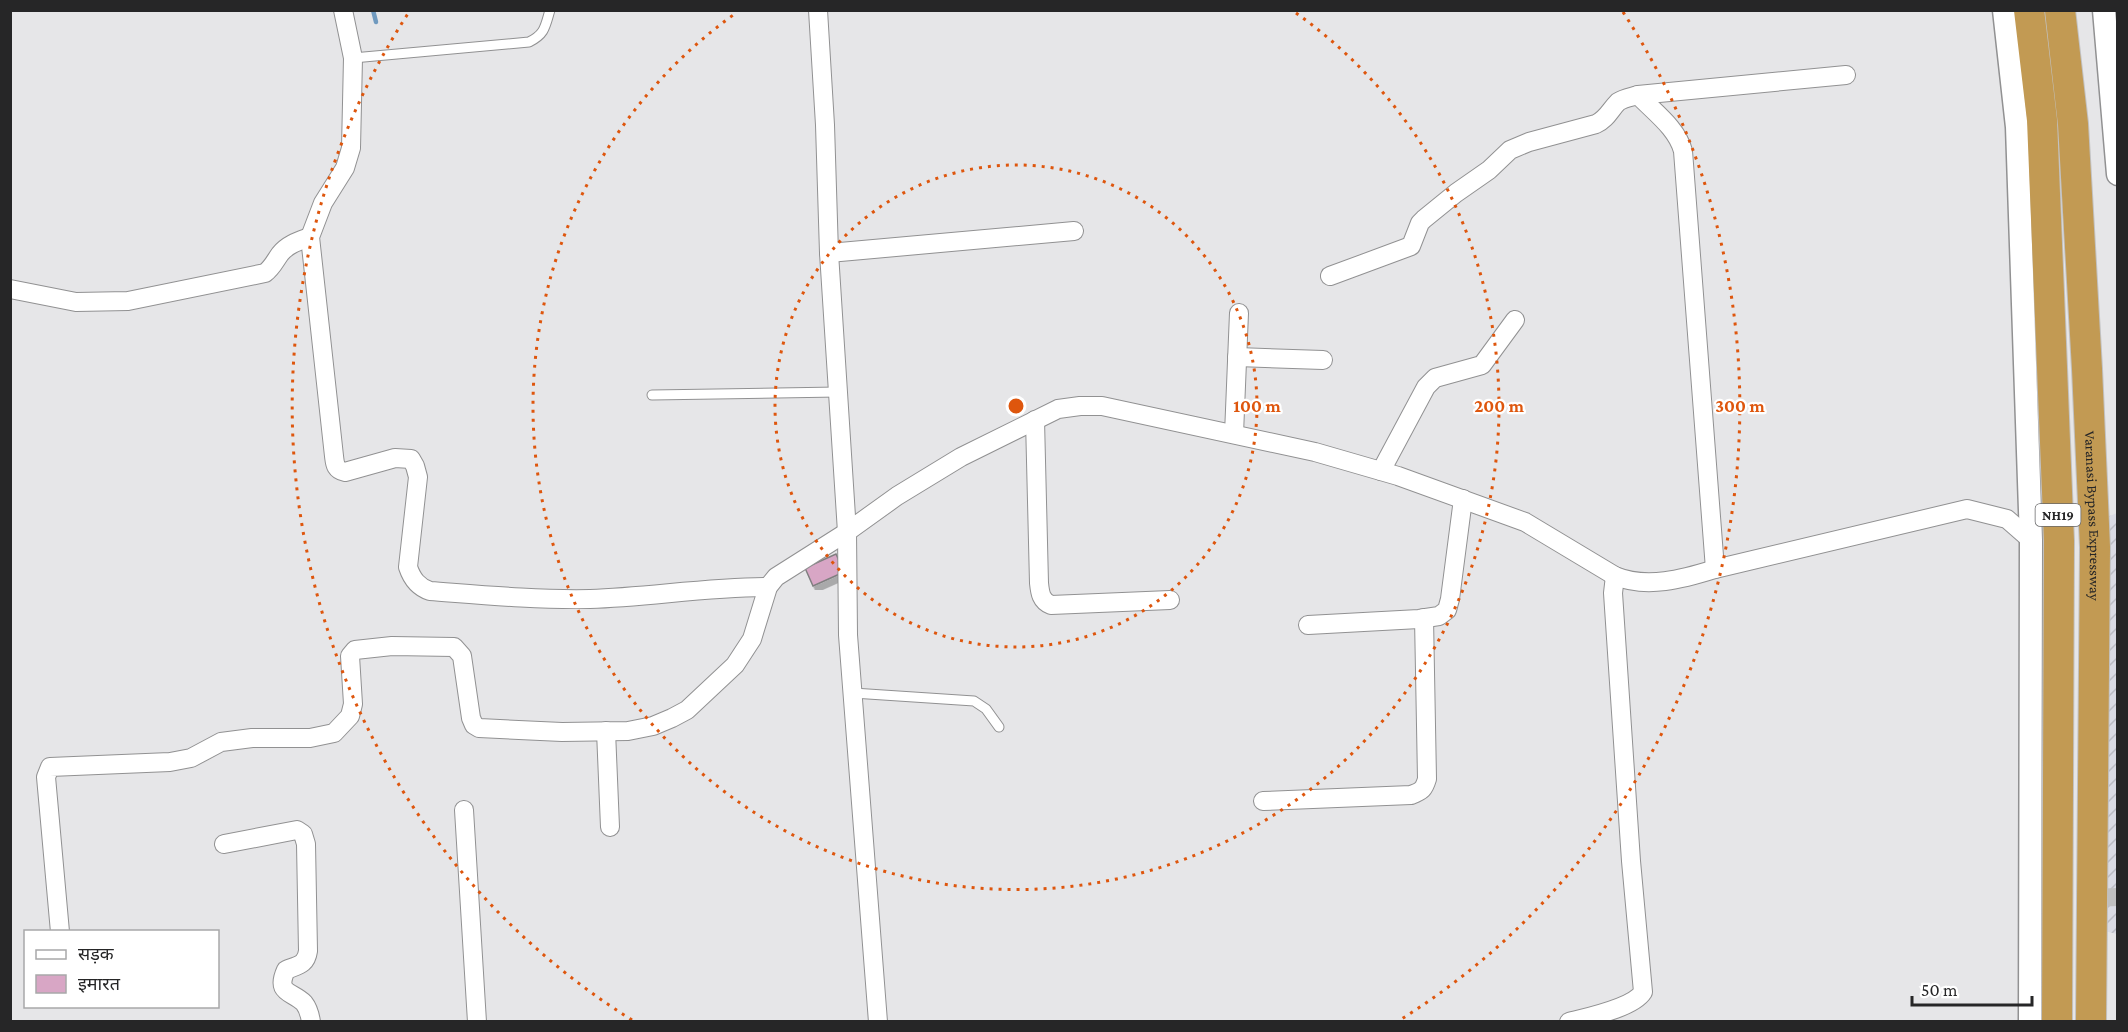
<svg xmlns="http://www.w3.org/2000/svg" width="2128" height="1032" font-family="'Crimson Pro','Noto Sans Devanagari',serif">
  <defs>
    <pattern id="industrial-furrows" width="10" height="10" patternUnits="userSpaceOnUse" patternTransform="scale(1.5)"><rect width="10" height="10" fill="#dadbe4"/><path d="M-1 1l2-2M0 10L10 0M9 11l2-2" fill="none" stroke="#bbbcc4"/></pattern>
    <filter id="shadow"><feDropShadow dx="3.5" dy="6" stdDeviation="0" flood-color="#0004"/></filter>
  </defs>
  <rect width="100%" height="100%" fill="#e6e6e8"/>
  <!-- industrial -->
  <path fill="url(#industrial-furrows)" d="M2117,513v421l-17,-4 7,-413z"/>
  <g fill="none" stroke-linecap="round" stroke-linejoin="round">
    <!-- stream -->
    <path stroke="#709abf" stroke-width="4.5" d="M373,10l3,12"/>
  </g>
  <!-- building -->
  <path fill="#d8a6c5" stroke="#807f80" stroke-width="1.5" filter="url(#shadow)" d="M836,554l8,18 -31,14 -8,-18z"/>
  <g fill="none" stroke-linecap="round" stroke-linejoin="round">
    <!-- minor-tunnel -->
    <path stroke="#c0c0c1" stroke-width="18" stroke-dasharray="18 9" stroke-linecap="butt" d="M2050,899l68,-2"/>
    <defs>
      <g id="service">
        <path d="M353,58l176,-16c16,-8 16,-15 21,-32"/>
        <path d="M652,395l186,-3"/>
        <path d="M853,693l121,8 12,8 13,18"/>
      </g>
      <g id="minor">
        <path d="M343,10l10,48 -2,90 -6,20 -22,35 -13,34 24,219c1,8 1,14 11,16l50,-14 16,1 4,7 3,11 -10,90c4,12 10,20 22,24 53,4 106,9 160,8 59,-2 118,-12 178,-12"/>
        <path d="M818,10l7,115 4,128 18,279 1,103 30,387"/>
        <path d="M1638,95c16,17 39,33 45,56l32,418"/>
        <path d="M829,253l245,-22"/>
        <path d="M1330,276l81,-30 9,-23 4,-4 32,-26 33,-23 21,-20 19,-8 67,-18c11,-5 14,-14 22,-22 6,-4 14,-5 20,-7l208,-20"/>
        <path d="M10,289l66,13 52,-1 137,-28c7,-5 10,-12 15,-19 8,-10 19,-13 30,-17"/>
        <path d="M1237,357l86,3"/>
        <path d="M1035,420l4,163c1,10 2,18 12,22l119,-5"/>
        <path d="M1234,434l5,-121"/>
        <path d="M1381,471l45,-84 9,-9 47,-13 33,-45"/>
        <path d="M1308,625l111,-6 20,-3 8,-6 3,-11 13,-100"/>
        <path d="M606,731l4,96"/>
        <path d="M1263,801l148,-6c11,-4 13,-6 16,-16l-3,-161"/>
        <path d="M464,810l13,212"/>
        <path d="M224,844l73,-14 6,4 3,10 2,107c-2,14 -10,14 -22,19 -11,24 6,21 18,33 4,5 6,12 7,19"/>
        <path d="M60,932l-14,-155 4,-10 120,-5 21,-4 30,-16 31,-4h58l24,-5 16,-17 3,-12 -3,-48 5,-6 37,-4 62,1 8,9 9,62 3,7 5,3 83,4 66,-1 25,-5 19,-8 15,-8 48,-45 17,-26 16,-52 8,-10 71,-45 50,-36 64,-39 97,-48 22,-3h22l213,46 83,24 127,46 90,54c32,13 68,3 100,-7l252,-60 40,10 24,21"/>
        <path d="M1569,1022c19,-5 64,-14 74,-30l-12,-131 -18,-268 2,-17"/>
      </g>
      <g id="tertiary">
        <path d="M2004,10l13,117 14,413 -1,482"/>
        <path d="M2104,10l14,164"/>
      </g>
      <g id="trunk">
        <path d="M2029,10l13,110 17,421 -2,481"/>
        <path id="s1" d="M2060,10l13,114 14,245 8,178 -4,475"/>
      </g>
    </defs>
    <!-- service casing -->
    <use href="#service" stroke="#919192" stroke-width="11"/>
    <!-- minor casing -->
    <use href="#minor" stroke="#919192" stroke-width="20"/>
    <!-- tertiary casing -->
    <use href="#tertiary" stroke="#919192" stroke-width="25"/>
    <!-- trunk casing -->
    <use href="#trunk" stroke="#c2c2c3" stroke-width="32"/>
    <!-- service -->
    <use href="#service" stroke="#fff" stroke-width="9"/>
    <!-- minor -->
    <use href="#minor" stroke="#fff" stroke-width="18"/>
    <!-- tertiary -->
    <use href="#tertiary" stroke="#fff" stroke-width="22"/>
    <!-- trunk -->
    <use href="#trunk" stroke="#c29a53" stroke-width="30"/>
  </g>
  <!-- distance rings -->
  <g fill="none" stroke="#de560d" stroke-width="3" stroke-dasharray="3 6">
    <circle cx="1016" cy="406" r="241"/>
    <path d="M1296 13A483 483 0 1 1 736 13"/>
    <path d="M632 1020A724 724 0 0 1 409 12M1623 12A724 724 0 0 1 1400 1020"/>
  </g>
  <g text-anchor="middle" stroke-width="4.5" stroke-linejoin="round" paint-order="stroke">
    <!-- shield labels -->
    <rect fill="#fff" stroke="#676768" stroke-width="1.5" x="2035.5" y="504" width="45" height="22" rx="4.5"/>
    <g font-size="14" font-weight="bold" fill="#262627">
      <text x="2058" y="520">NH19</text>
    </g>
    <!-- street labels -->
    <g font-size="15" fill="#262627" stroke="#fff">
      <text dy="5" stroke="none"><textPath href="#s1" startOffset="507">Varanasi Bypass Expressway</textPath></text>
    </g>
  </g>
  <circle cx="1016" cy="406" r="9" fill="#de560d" stroke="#fff" stroke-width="3"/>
  <g font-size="18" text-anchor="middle" font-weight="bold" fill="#de560d" stroke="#fff" stroke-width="4.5" stroke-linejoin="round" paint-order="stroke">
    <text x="1257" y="412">100 m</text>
    <text x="1499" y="412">200 m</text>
    <text x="1740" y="412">300 m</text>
  </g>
  <!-- border -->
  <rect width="2128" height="1032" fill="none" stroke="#262627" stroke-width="24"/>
  <!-- legend -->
  <rect x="24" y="930" width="195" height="78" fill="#ffffff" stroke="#a8a8a9" stroke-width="1.5"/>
  <rect x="36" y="950" width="30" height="9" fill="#ffffff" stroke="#a8a8a9" stroke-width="1.5"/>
  <text x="78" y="960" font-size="18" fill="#262627">सड़क</text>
  <rect x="36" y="975" width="30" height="18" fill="#d8a6c5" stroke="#a8a8a9" stroke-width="1.5"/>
  <text x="78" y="990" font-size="18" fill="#262627">इमारत</text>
  <!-- scale -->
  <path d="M1912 996v9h120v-9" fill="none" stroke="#262627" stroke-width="3"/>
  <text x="1921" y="996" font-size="18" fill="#262627" stroke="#ffffff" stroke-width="4.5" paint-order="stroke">50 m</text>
</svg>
